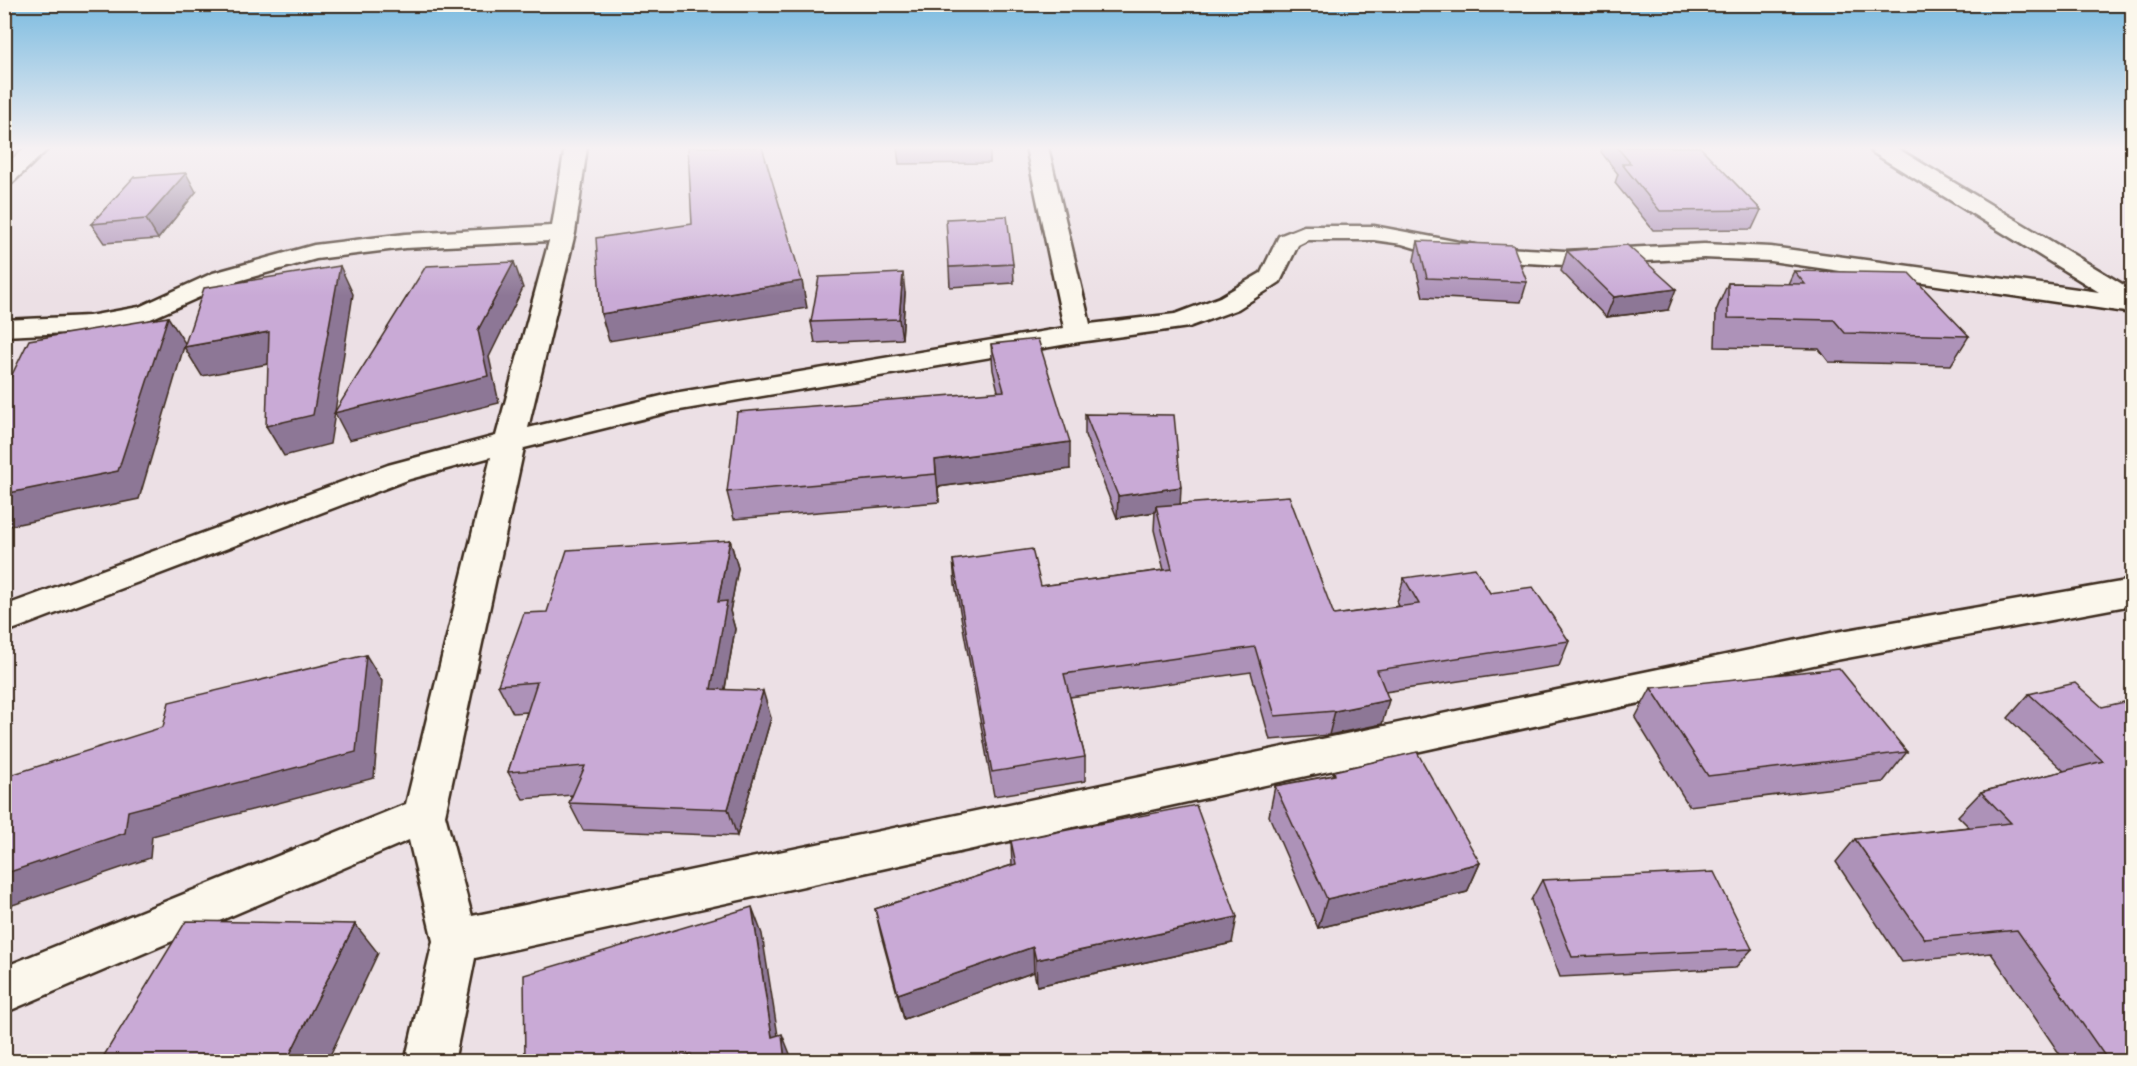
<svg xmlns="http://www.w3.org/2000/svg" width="2137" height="1066" font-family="Sriracha,sans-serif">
  <rect width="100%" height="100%" fill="#ece0e5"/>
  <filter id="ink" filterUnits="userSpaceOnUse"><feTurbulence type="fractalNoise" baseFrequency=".0167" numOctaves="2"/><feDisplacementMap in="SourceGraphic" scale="12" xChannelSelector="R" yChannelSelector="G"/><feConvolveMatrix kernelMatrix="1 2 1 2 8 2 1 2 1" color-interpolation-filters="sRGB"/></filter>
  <g filter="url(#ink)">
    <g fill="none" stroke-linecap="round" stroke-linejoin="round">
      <defs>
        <g id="minor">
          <path d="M26,147h24l-38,36 -8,2v-19z"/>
          <path d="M565,147h22l-12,86 -47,195 146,-35 390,-65 -38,-181h22l42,177 85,-10 45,-17 41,-24 18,-37 25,-10h70l112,21 79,4 139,-7 67,3 328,45 -227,-140 -3,-5h26l237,143v23l-361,-52 -67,-3 -139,7 -79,-4 -54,-8 -30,-9 -28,-4h-66l-10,5 -18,37 -42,27 -49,18 -110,15 -405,69 -150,37 -79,367 27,101 1364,-284 296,-52v25l-296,55 -1361,298 -21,104h-49l28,-121 -24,-101 -405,173v-46l402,-163 85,-347 -81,22 -406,154v-27l384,-141 108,-29 53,-195 -144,7 -89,11 -85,24 -85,38 -57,11 -85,4v-16l85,-4 50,-9 74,-34 101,-28 91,-11 147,-8z"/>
        </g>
      </defs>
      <!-- minor casing -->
      <use href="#minor" stroke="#3b2a1e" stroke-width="5"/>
      <!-- minor -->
      <use href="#minor" fill="#fbf7ec" fill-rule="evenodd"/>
    </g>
    <!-- wall -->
    <g fill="#ad92b8" stroke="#3b2a1e" stroke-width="1.5">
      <path d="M897,147h93v16l-91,1z"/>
      <path d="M1603,147h97l61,63 -9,19 -99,1 -38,-47 3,-9 -17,-22z"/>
      <path d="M196,192l-38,47 -54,4 -13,-19z"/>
      <path d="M1418,241l109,41 -6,20 -98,-5 -9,-37z"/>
      <path d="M1567,251l101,59 -62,7 -45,-46z"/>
      <path d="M1013,264l1,19 -64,4 -1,-20z"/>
      <path d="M1794,271l175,65 -18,29 -122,-3 -10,-13 -104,-2 1,-36 12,-28 60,1z"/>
      <path d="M905,293l-3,46 -87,4 -4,-21z"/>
      <path d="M991,344l79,125 -132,18 1,15 -205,17 -7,-27 271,-101 -5,-21z"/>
      <path d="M1085,414l95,90 154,111 65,-9 -2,-4 7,-24 86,15 79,48 -10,25 -174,26 -3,32 -53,11 -59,5 -19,-68 -181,25 15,60v24l-91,15 -39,-212 -2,-24 88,26 123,-16 -10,-40 1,-18 -38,6 -32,-83z"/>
      <path d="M730,540l8,28 -8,43 5,18 -10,60 46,29 -34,118 -154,-6 -14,-27 3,-8 -49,4 -15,-27 19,-60 -14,1 -15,-28z"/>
      <path d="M1651,688l256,64 -24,30 -194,24 -54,-88z"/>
      <path d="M2029,694l73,13 31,355h-68l-74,-109 -89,9 -66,-100 19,-23 114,-12 -11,-11 23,-24 83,-21 -56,-53z"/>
      <path d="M1334,771l146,92 -13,29 -149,36 -49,-112 6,-30 58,-11z"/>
      <path d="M1011,841l221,102 -195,43 -3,-14 -130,47 -23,-84 -6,-26 137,-44z"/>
      <path d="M1542,880l210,69 -17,19 -175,9 -29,-77z"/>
    </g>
    <!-- shaded-wall -->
    <g fill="#8d7796" stroke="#3b2a1e" stroke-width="1.5">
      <path d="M186,173l10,19 -38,47 -12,-20z"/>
      <path d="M514,262l9,26 -34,69 10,46 -150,37 -14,-27 -5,31 -46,12 -18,-30 74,-160 13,28 -18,118 143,-82z"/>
      <path d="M903,273l2,20 -3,46 -3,-20z"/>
      <path d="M802,281l5,27 -198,33 -8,-27z"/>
      <path d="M1676,289l-8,21 -62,7 8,-20z"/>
      <path d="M168,317l17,26 -46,156 -135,28v-33z"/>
      <path d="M269,332l16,29 -83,15 -18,-29z"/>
      <path d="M1070,442v27l-132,18 1,15 -4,-42z"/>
      <path d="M1181,487l-1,21 -24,-2 -1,6 -38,6 1,-22z"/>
      <path d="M730,540l8,28 -8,43 5,18 -15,88 -9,-28 7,-87z"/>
      <path d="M366,655l16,26 -8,97 -222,58 -2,22 -146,50v-34l124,-63z"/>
      <path d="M763,691l8,27 -34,118 -9,-27z"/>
      <path d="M1389,700l-7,24 -53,11 6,-24z"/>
      <path d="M1480,863l-13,29 -149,36 9,-29z"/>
      <path d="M752,907l10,27 20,127 -10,-24z"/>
      <path d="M1237,917l-5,26 -195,43 -1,-26z"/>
      <path d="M355,924l23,29 -51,109h-41z"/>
      <path d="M1033,947l1,25 -130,47 -6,-25z"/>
      <path d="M782,1034l10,25v3h-7z"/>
      <path d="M691,1054l4,8h-26z"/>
    </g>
    <!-- building -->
    <g fill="#c9aad6" stroke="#3b2a1e" stroke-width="1.5">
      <path d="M688,147h74l40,134 -201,33 -5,-76 96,-14z"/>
      <path d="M1617,147h83l61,63 -101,1 -38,-47h9z"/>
      <path d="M186,173l-40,46 -55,5 43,-47z"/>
      <path d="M1007,216l6,48 -64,3 -3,-48z"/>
      <path d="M1418,241l95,4 14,37 -100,-4z"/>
      <path d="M1627,245l49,44 -62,8 -47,-46z"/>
      <path d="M514,262l-36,68 10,46 -154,37 92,-147z"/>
      <path d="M340,266l-27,149 -47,11 3,-94 -85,15 20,-59z"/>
      <path d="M1794,271l115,2 60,63 -124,-3 -11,-13 -106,-2v-35l77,1z"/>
      <path d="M903,273l-4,46 -88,3 8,-45z"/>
      <path d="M168,317l-50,154 -114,23v-103l25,-51z"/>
      <path d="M1038,339l32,103 -135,18 1,14 -209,18 10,-80 267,-21 -13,-47z"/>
      <path d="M1085,414l89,1 7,72 -63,9z"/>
      <path d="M1289,496l45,119 85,-11 -15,-26 71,-10 15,25 43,-6 36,54 -192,29 12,30 -54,11 -60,5 -20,-69 -191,27 21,83 -93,15 -39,-212 79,-11 9,37 131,-17 -16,-63z"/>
      <path d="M730,540l-12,62 9,-1 -16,88 52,2 -35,118 -159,-6 16,-37 -77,6 29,-90 -39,3 26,-72 23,-1 20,-62z"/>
      <path d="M366,655l-10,97 -228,59 -3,22 -121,41v-97l159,-50 6,-25z"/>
      <path d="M1839,668l68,84 -199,24 -57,-88z"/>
      <path d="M2075,683l27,24 31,-7v362h-24l-92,-132 -92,9 -70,-100 156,-16 -30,-31 122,-31 -74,-67z"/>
      <path d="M1417,752l63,111 -153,36 -52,-113 60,-11 -1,-4z"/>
      <path d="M1196,805l41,112 -201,43 -3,-13 -135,47 -23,-85 141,-45 -5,-23z"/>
      <path d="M1714,872l38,77 -180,8 -30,-77z"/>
      <path d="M752,907l20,130 10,-3 3,28h-93l-1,-8 -22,8h-144l-1,-87z"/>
      <path d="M186,921l169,3 -69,138h-186z"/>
      <path d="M59,1060h42l-1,2h-42z"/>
    </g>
  </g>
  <!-- sky -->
  <linearGradient id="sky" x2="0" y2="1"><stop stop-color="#7bbbe0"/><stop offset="0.5" stop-color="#f6f1f3"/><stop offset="1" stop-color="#f6f1f3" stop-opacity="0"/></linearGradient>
  <rect width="2137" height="296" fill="url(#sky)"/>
  <!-- margin -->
  <rect width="2137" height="1066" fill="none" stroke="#fbf7ec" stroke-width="24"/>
  <rect x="12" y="12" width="2113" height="1042" fill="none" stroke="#3b2a1e" stroke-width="2" filter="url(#ink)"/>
</svg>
